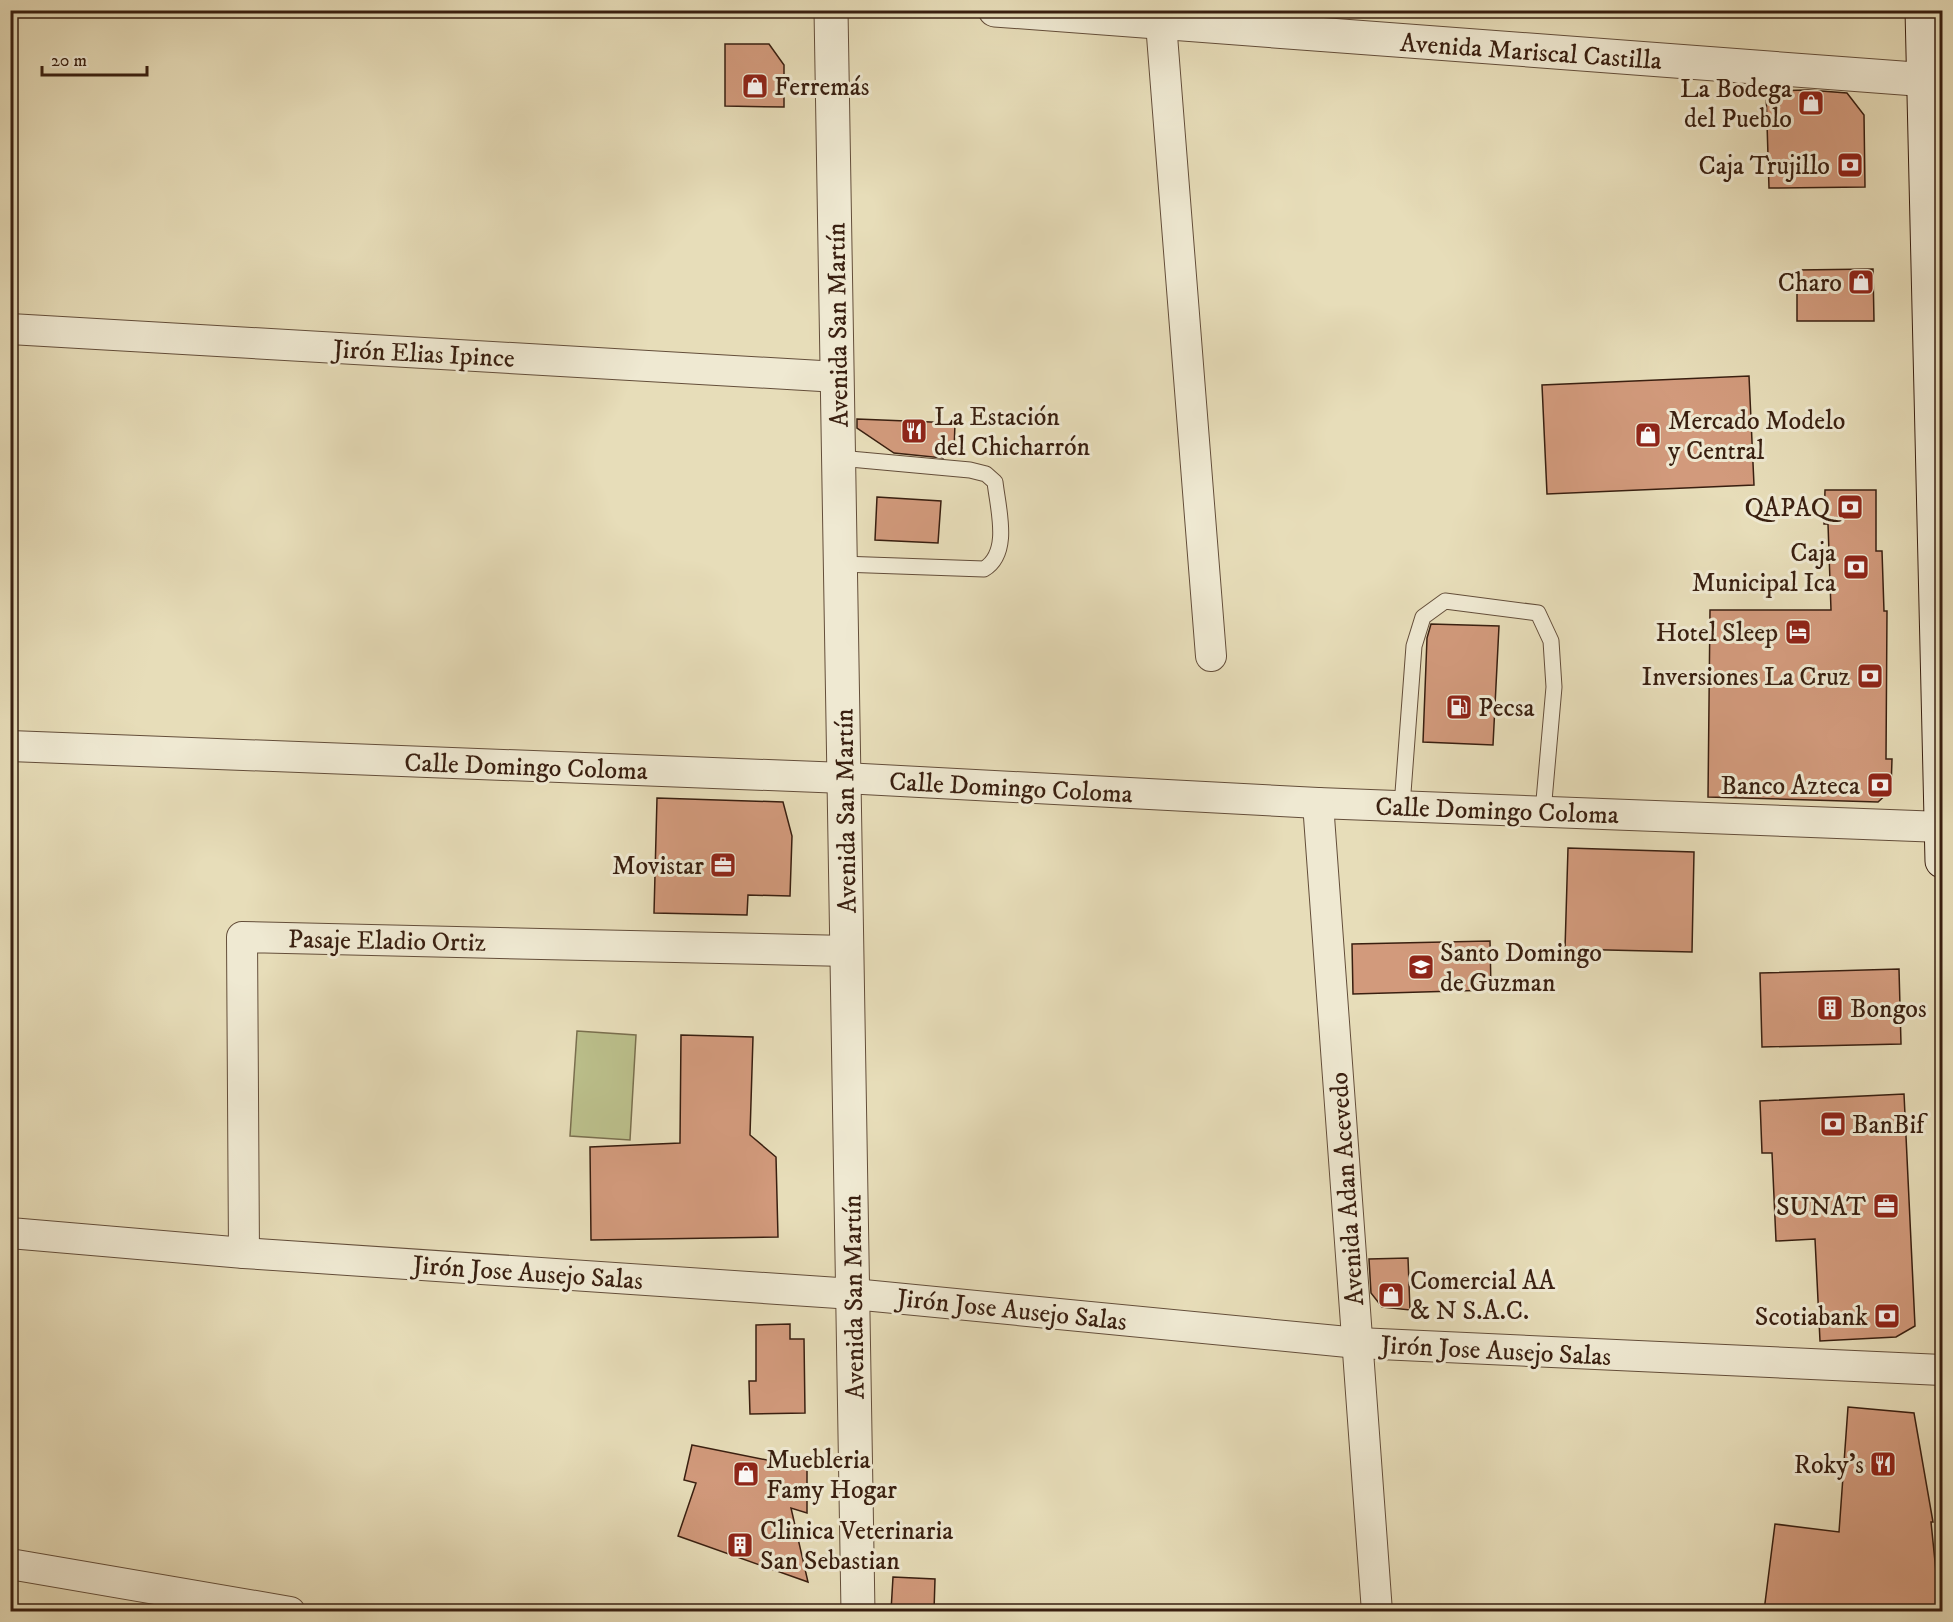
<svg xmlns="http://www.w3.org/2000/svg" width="1953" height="1622" font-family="'IM FELL DW Pica',serif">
  <rect width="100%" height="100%" fill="#e7ddb9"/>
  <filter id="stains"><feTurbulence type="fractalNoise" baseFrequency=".00333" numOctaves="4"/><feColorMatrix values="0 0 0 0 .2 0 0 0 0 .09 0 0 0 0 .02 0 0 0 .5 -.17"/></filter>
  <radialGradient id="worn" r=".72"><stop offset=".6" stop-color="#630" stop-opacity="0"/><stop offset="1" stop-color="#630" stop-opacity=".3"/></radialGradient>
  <!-- green -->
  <path fill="#bbbf8b" stroke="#7a6f4e" stroke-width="1.5" d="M577,1031l59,4 -6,105 -60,-4z"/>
  <!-- building -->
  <g fill="#d29a7c" stroke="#391f10" stroke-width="1.5">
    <path d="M725,44h44l15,21v42l-59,-1z"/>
    <path d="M1808,90l39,3 17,22 1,72 -96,1 -3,-97z"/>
    <path d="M1873,269l1,52h-77v-51z"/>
    <path d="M1749,376l5,109 -207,9 -5,-109z"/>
    <path d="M857,419l98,4 -1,28h-10l-1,7 -49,-5 -37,-25z"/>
    <path d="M1825,490h51v61h6l2,60h3l-1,148h6l-1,31 -13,12 -170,-5 2,-187h121l-3,-86h-4z"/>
    <path d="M877,497l64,4 -3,42 -63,-3z"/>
    <path d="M1431,624l68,2 -6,119 -70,-3 4,-104z"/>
    <path d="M657,798l126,4 9,34 -2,60 -42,-1 -1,20 -93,-2z"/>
    <path d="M1568,848l126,4 -2,100 -127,-3z"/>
    <path d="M1490,941l1,49 -138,4 -1,-50z"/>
    <path d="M1899,969l2,75 -139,3 -2,-74z"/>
    <path d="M681,1035l72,2 -3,98 26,22 2,80 -187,3 -1,-93 90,-4z"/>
    <path d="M1904,1094l11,232 -19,11 -76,4 -5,-102 -39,2 -4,-88h-10l-2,-52z"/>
    <path d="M1408,1258l2,52 -28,-3 -11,-14 -2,-34z"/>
    <path d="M790,1324v15h14l1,74 -55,1 -1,-33h7v-56z"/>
    <path d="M1848,1407l66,6 19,109h-2l9,89h-176l11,-87 64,8z"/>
    <path d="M692,1445l115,23v45l-16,-5 17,74 -130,-46 18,-53 -12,-3z"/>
    <path d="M893,1577l42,2 -1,32h-43z"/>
  </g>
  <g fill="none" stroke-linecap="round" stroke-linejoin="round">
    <defs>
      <g id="service">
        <path d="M839,458l131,12 16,4 9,8c3,27 16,71 -11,87l-143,-5"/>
        <path d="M1402,806l12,-160 9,-29 22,-16 93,12 13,28 3,46 -11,125"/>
      </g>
      <g id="minor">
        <path d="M1161,23l50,633"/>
        <path d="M10,329l828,48"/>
        <path d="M10,746l834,32 474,25 624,24"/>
        <path d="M1318,803l59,809"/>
        <path d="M10,1233l234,20 609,41 505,49 584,27"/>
        <path d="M244,1253l-2,-316 605,14"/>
        <path d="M10,1564l280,48"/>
      </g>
      <g id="tertiary">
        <path d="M831,10l27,1602"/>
        <path d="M995,10l947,71"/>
      </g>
      <path id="secondary" d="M1922,10l20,851"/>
    </defs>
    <!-- service casing -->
    <use href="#service" stroke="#644e3a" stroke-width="17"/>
    <!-- minor casing -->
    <use href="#minor" stroke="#644e3a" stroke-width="32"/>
    <!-- tertiary casing -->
    <use href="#tertiary" stroke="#644e3a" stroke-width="35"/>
    <!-- secondary casing -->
    <use href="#secondary" stroke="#391f10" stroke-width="35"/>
    <!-- service -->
    <use href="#service" stroke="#efe9d2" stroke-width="15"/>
    <!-- minor -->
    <use href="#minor" stroke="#efe9d2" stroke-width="30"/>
    <!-- tertiary -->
    <use href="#tertiary" stroke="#efe9d2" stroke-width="33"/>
    <!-- secondary -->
    <use href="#secondary" stroke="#efe9d2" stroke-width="33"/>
  </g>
  <!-- icons -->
  <defs>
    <symbol id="shop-square" viewBox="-11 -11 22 22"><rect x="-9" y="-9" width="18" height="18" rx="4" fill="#8f2418" stroke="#efe9d2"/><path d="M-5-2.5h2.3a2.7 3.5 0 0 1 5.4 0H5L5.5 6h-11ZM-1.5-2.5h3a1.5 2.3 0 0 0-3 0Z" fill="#fff"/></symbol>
    <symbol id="bank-square" viewBox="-11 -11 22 22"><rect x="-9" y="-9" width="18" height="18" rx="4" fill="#8f2418" stroke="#efe9d2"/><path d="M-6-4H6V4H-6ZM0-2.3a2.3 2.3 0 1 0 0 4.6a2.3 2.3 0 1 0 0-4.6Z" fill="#fff"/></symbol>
    <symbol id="restaurant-square" viewBox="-11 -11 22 22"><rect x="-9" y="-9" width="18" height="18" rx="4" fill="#8f2418" stroke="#efe9d2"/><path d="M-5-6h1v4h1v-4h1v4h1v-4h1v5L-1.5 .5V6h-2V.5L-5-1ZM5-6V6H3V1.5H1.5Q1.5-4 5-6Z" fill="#fff"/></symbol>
    <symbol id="hotel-square" viewBox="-11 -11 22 22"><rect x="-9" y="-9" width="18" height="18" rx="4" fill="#8f2418" stroke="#efe9d2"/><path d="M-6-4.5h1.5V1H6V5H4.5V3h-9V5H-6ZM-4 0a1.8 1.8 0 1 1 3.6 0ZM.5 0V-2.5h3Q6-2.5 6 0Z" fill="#fff"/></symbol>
    <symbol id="fuel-square" viewBox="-11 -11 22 22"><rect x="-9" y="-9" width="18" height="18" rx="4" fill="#8f2418" stroke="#efe9d2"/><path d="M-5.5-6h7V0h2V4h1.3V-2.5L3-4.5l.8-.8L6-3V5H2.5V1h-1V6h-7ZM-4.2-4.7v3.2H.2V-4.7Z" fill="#fff"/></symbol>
    <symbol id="office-square" viewBox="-11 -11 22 22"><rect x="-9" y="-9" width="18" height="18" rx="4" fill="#8f2418" stroke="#efe9d2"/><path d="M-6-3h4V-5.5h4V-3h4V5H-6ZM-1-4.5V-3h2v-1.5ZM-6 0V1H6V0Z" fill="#fff"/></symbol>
    <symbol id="school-square" viewBox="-11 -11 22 22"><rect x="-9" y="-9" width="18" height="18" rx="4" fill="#8f2418" stroke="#efe9d2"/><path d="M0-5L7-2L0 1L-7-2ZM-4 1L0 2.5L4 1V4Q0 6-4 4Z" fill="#fff"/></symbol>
    <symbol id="building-square" viewBox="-11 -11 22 22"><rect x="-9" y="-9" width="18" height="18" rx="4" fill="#8f2418" stroke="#efe9d2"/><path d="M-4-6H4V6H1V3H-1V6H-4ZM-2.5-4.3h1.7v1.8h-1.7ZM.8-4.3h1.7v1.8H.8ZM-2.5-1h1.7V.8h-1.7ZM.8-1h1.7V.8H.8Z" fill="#fff"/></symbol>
  </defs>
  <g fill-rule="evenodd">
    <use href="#shop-square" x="740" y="71" width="30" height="30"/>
    <use href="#shop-square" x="1796" y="88" width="30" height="30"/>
    <use href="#bank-square" x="1835" y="150" width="30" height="30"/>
    <use href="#shop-square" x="1846" y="267" width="30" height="30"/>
    <use href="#restaurant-square" x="899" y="416" width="30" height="30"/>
    <use href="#shop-square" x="1633" y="420" width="30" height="30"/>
    <use href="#bank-square" x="1835" y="492" width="30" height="30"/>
    <use href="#bank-square" x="1841" y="552" width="30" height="30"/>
    <use href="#hotel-square" x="1783" y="617" width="30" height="30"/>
    <use href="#bank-square" x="1855" y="661" width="30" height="30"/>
    <use href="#fuel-square" x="1444" y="692" width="30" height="30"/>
    <use href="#bank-square" x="1865" y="770" width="30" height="30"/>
    <use href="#office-square" x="708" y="850" width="30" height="30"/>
    <use href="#school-square" x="1406" y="952" width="30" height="30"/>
    <use href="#building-square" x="1815" y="993" width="30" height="30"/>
    <use href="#bank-square" x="1818" y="1109" width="30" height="30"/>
    <use href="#office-square" x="1871" y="1191" width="30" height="30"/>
    <use href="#shop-square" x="1376" y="1280" width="30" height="30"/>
    <use href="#bank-square" x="1872" y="1301" width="30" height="30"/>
    <use href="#restaurant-square" x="1868" y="1449" width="30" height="30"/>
    <use href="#shop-square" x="731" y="1459" width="30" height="30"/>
    <use href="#building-square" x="725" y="1530" width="30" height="30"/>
  </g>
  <g text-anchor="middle" stroke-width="6" stroke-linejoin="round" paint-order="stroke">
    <!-- street labels -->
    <g font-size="26" fill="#391f10" stroke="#efe9d2">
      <text transform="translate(1531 51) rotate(4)" y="9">Avenida Mariscal Castilla</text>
      <text transform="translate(837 325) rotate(-91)" y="9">Avenida San Martín</text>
      <text transform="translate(424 353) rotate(3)" y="9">Jirón Elias Ipince</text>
      <text transform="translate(526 766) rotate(2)" y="9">Calle Domingo Coloma</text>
      <text transform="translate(1011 787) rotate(3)" y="9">Calle Domingo Coloma</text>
      <text transform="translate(1497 810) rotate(2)" y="9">Calle Domingo Coloma</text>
      <text transform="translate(845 811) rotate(-91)" y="9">Avenida San Martín</text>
      <text transform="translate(387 940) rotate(1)" y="9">Pasaje Eladio Ortiz</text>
      <text transform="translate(1346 1189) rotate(-94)" y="9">Avenida Adan Acevedo</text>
      <text transform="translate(528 1272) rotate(4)" y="9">Jirón Jose Ausejo Salas</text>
      <text transform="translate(853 1297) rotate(-91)" y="9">Avenida San Martín</text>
      <text transform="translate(1012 1309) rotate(6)" y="9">Jirón Jose Ausejo Salas</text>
      <text transform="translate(1496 1350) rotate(3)" y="9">Jirón Jose Ausejo Salas</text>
    </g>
    <!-- poi labels -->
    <g font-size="26" fill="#391f10" stroke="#efe9d2" text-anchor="end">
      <text x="774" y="95" text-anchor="start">Ferremás</text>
      <text x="1792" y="97">La Bodega<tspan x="1792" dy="30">del Pueblo</tspan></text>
      <text x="1830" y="174">Caja Trujillo</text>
      <text x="1842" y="291">Charo</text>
      <text x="934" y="425" text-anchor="start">La Estación<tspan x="934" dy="30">del Chicharrón</tspan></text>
      <text x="1668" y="429" text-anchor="start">Mercado Modelo<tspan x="1668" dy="30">y Central</tspan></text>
      <text x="1830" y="516">QAPAQ</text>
      <text x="1836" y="561">Caja<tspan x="1836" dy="30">Municipal Ica</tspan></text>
      <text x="1778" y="641">Hotel Sleep</text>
      <text x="1850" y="685">Inversiones La Cruz</text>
      <text x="1478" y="716" text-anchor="start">Pecsa</text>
      <text x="1860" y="794">Banco Azteca</text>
      <text x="704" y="874">Movistar</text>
      <text x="1440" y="961" text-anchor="start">Santo Domingo<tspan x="1440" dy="30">de Guzman</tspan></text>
      <text x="1850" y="1017" text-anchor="start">Bongos</text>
      <text x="1852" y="1133" text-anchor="start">BanBif</text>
      <text x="1866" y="1215">SUNAT</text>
      <text x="1410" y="1289" text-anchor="start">Comercial AA<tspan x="1410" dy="30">&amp; N S.A.C.</tspan></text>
      <text x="1868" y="1325">Scotiabank</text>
      <text x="766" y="1468" text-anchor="start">Muebleria<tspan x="766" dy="30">Famy Hogar</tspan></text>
      <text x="1864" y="1473">Roky's</text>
      <text x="760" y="1539" text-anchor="start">Clinica Veterinaria<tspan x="760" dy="30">San Sebastian</tspan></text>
    </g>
  </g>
  <!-- margin -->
  <rect width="1953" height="1622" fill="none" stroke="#e7ddb9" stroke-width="36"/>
  <rect x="12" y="12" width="1929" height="1598" fill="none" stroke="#391f10" stroke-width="3"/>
  <rect x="18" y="18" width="1917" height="1586" fill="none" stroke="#391f10" stroke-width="1.5"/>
  <!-- scale -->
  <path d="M42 66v9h105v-9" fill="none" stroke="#391f10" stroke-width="3"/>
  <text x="51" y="66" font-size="18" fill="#391f10" stroke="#efe9d2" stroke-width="4.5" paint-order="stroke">20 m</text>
  <rect width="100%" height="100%" filter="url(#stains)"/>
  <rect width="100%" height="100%" fill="url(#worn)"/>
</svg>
